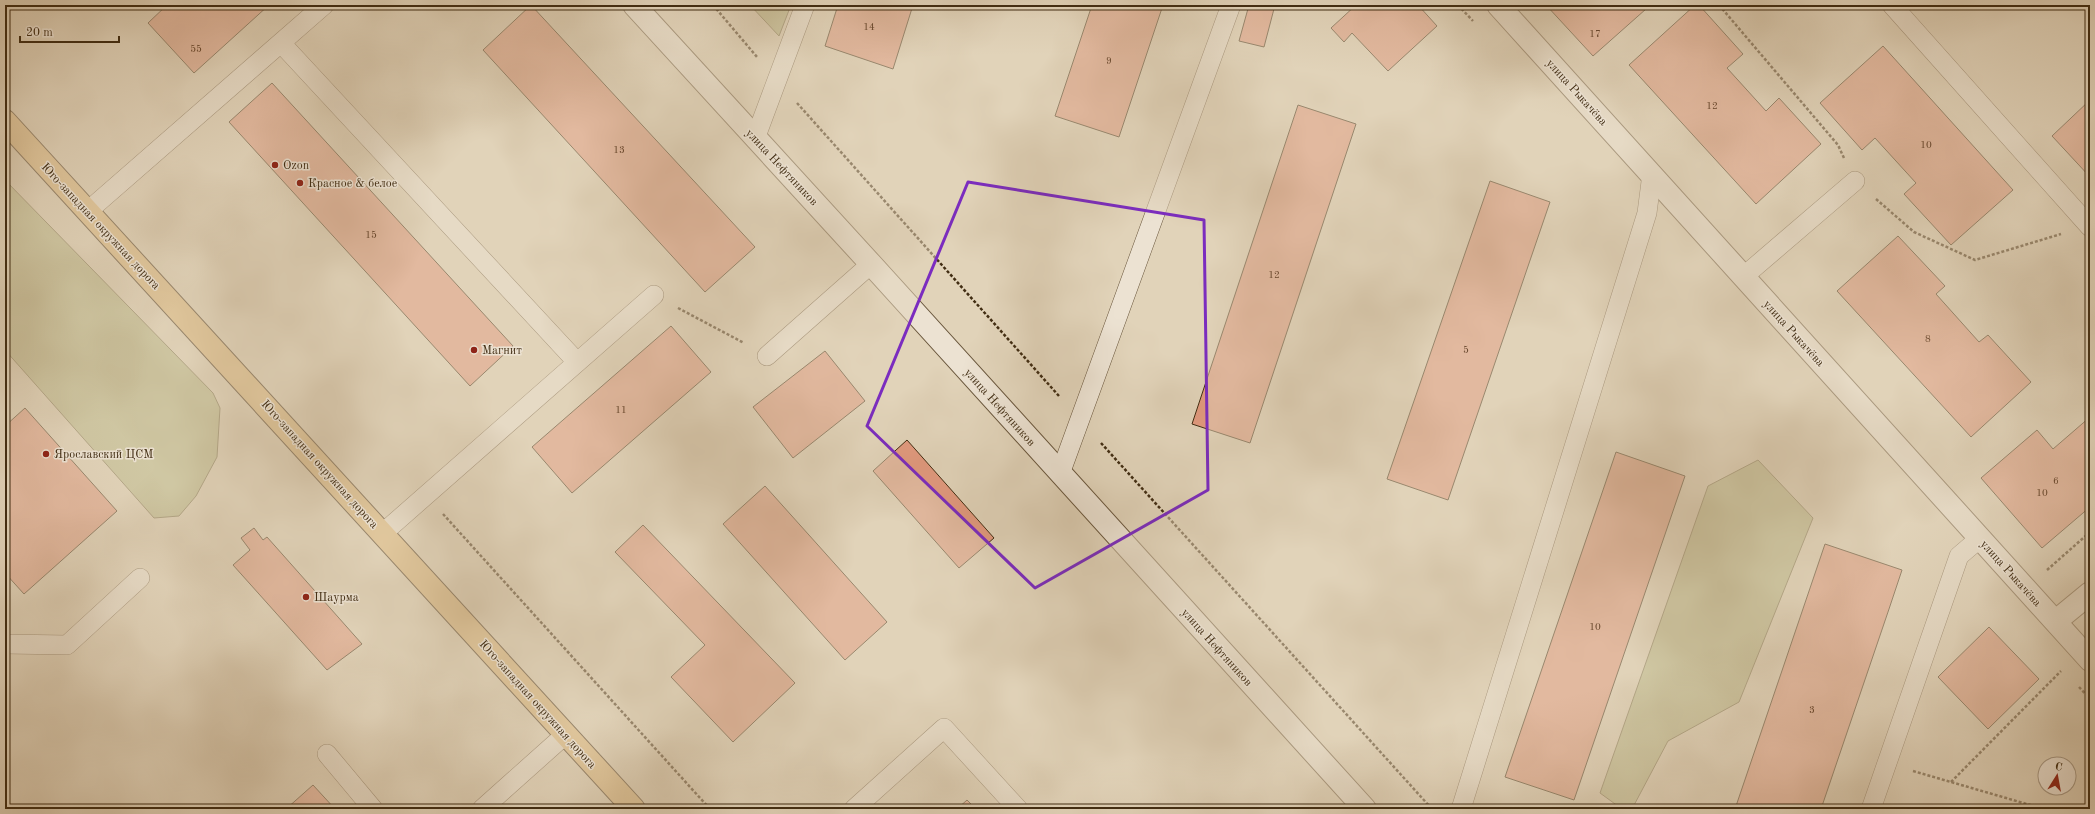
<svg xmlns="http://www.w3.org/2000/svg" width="2095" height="814" font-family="'Old Standard TT',serif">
  <rect width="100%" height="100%" fill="#e1d3b9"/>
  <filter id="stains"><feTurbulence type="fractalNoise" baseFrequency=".005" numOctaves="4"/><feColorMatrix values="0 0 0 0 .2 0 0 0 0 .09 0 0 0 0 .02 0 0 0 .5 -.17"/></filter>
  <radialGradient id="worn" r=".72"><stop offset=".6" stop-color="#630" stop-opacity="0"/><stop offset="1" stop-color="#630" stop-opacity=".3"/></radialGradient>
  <!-- green -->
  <g fill="#baba8a" stroke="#7e744e">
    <path d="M750,5h41l-12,31z"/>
    <path d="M5,180l208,213 7,15 -3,49 -21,39 -17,20 -25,2 -149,-168z"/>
    <path d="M1758,460l55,58 -74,184 -71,39 -36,68h-10l-22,-16 108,-307z"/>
  </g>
  <!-- building -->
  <g fill="#e29a7f" stroke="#412d13">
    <path d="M167,5h102l-75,68 -46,-50z"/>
    <path d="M531,5l224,242 -50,45 -222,-242z"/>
    <path d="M838,5h75l-20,64 -68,-23z"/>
    <path d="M1092,5h71l-44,132 -64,-21z"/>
    <path d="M1249,5h26l-11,42 -25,-6z"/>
    <path d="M1356,5h62l19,21 -49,45 -36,-38 -8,9 -13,-14z"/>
    <path d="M1546,5h96l4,4 -53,47z"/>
    <path d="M1695,5h4l44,49 -16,14 39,43 13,-13 42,46 -65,60 -127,-139z"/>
    <path d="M1883,46l130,144 -62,55 -47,-51 12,-11 -41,-45 -13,12 -42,-47z"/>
    <path d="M272,83l241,263 -43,40 -241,-264z"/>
    <path d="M2090,100v77l-38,-41z"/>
    <path d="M1298,105l58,19 -106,319 -58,-19z"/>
    <path d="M1490,181l60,21 -102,298 -61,-21z"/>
    <path d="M1898,236l47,50 -9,8 43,48 9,-7 43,47 -60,55 -134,-146z"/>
    <path d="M671,326l40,46 -139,121 -40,-46z"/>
    <path d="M825,351l40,50 -72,57 -40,-51z"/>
    <path d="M25,408l92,103 -93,83 -19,-21v-147z"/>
    <path d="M2090,417v90l-48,41 -61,-70 56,-48 16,19z"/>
    <path d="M907,440l87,98 -35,30 -86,-97z"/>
    <path d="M1616,452l69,24 -111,324 -69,-23z"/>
    <path d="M765,486l122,136 -42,38 -122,-136z"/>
    <path d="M643,525l152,158 -62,59 -62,-65 34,-32 -90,-93z"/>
    <path d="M254,528l9,12 4,-3 95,107 -35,26 -94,-105 17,-15 -9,-12z"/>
    <path d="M1825,544l77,26 -13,39 -68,200h-86z"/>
    <path d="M1989,627l50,52 -51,50 -50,-52z"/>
    <path d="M313,785l22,24h-49z"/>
    <path d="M967,800l9,9h-19z"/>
  </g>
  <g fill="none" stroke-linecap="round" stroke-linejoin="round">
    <defs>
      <g id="service">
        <path d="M1892,5l198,222"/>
        <path d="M281,43l296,319"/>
        <path d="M755,139l50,-134"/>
        <path d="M88,211l236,-206"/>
        <path d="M1743,277l112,-96"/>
        <path d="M767,356l104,-92"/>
        <path d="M1060,474l171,-469"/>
        <path d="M383,533l271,-238"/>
        <path d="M5,644l62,1 73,-67"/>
        <path d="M327,754l46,55"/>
        <path d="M482,809l84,-75"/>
        <path d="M854,809l90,-81 74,81"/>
        <path d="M1461,809l186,-596 5,-39"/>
        <path d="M1871,809l88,-253 21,-18"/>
      </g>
      <g id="minor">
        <path d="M634,5l237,259 494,545"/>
        <path d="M1498,5l592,655"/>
        <path d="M2056,621l34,-28"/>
      </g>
      <path id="trunk" d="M5,121l629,688"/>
    </defs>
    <!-- service casing -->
    <use href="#service" stroke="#69563c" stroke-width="20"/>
    <!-- minor casing -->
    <use href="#minor" stroke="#69563c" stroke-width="24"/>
    <!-- trunk casing -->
    <use href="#trunk" stroke="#412d13" stroke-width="24"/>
    <!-- path -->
    <g stroke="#412d13" stroke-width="2.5" stroke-dasharray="3 2" stroke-linecap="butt">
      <path d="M713,5l44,52"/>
      <path d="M1458,5l15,16"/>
      <path d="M1719,5l119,140 6,13"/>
      <path d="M797,103l262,293"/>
      <path d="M1876,199l38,33 61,28 86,-26"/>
      <path d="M678,308l66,35"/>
      <path d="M1101,443l331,366"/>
      <path d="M443,514l267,295"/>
      <path d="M2047,570l43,-38"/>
      <path d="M2079,687l11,12"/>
      <path d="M1913,771l131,38"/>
      <path d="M1951,782l110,-111"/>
    </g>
    <!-- service -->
    <use href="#service" stroke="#ece2d2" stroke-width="19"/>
    <!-- minor -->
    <use href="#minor" stroke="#ece2d2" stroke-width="22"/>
    <!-- trunk -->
    <use href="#trunk" stroke="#e0ba7c" stroke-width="22"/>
  </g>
  <!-- marked area -->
  <path d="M0 0H2095V814H0ZM968,182l236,38 4,270 -173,98 -168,-162z" fill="#e1d3b9" fill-opacity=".55" fill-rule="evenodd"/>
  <path fill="none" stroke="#7b2cbf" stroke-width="3" stroke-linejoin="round" d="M968,182l236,38 4,270 -173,98 -168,-162z"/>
  <!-- markers -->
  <g fill="#8f2418" stroke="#ece2d2" stroke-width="1.5">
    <circle cx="275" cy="165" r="4"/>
    <circle cx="300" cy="183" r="4"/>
    <circle cx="474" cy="350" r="4"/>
    <circle cx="46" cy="454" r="4"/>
    <circle cx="306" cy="597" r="4"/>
  </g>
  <g text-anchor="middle" stroke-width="3" stroke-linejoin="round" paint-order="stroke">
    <!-- number labels -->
    <g font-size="10" fill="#69482e">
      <text x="869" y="30">14</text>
      <text x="1595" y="37">17</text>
      <text x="196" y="52">55</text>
      <text x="1109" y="64">9</text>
      <text x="1712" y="109">12</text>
      <text x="1926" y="148">10</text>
      <text x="619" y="153">13</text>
      <text x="371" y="238">15</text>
      <text x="1274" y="278">12</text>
      <text x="1928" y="342">8</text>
      <text x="1466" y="353">5</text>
      <text x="621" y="413">11</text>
      <text x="2056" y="484">6</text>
      <text x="2042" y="496">10</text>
      <text x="1595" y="630">10</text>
      <text x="1812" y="713">3</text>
    </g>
    <!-- street labels -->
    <g font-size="12" fill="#412d13" stroke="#ece2d2">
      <text transform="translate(1577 92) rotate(48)" y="4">улица Рыкачёва</text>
      <text transform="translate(782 167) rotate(47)" y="4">улица Нефтяников</text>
      <text transform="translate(101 226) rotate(47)" y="4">Юго-западная окружная дорога</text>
      <text transform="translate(1794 333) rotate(48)" y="4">улица Рыкачёва</text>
      <text transform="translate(1000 407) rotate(48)" y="4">улица Нефтяников</text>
      <text transform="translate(320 464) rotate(48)" y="4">Юго-западная окружная дорога</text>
      <text transform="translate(2011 573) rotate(48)" y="4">улица Рыкачёва</text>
      <text transform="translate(1217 647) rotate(48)" y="4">улица Нефтяников</text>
      <text transform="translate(538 704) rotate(48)" y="4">Юго-западная окружная дорога</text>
    </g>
    <!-- poi labels -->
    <g font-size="12" fill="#412d13" stroke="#ece2d2" text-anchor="start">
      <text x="283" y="169">Ozon</text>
      <text x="308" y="187">Красное &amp; белое</text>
      <text x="482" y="354">Магнит</text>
      <text x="54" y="458">Ярославский ЦСМ</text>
      <text x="314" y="601">Шаурма</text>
    </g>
  </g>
  <!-- margin -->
  <rect width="2095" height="814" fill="none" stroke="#e1d3b9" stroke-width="20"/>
  <rect x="6" y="6" width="2083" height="802" fill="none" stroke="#412d13" stroke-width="2"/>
  <rect x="10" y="10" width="2075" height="794" fill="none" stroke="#412d13"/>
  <!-- north arrow -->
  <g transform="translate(2057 776) rotate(11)"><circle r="19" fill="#ece2d2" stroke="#a89a86"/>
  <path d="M0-3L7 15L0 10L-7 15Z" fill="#8f2418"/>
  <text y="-6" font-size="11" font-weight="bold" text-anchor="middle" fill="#412d13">С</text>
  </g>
  <!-- scale -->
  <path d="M20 36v6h99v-6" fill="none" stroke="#412d13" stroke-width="2"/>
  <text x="26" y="36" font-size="12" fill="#412d13" stroke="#ece2d2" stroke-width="3" paint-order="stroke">20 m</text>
  <rect width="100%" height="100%" filter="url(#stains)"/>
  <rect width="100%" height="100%" fill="url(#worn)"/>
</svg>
